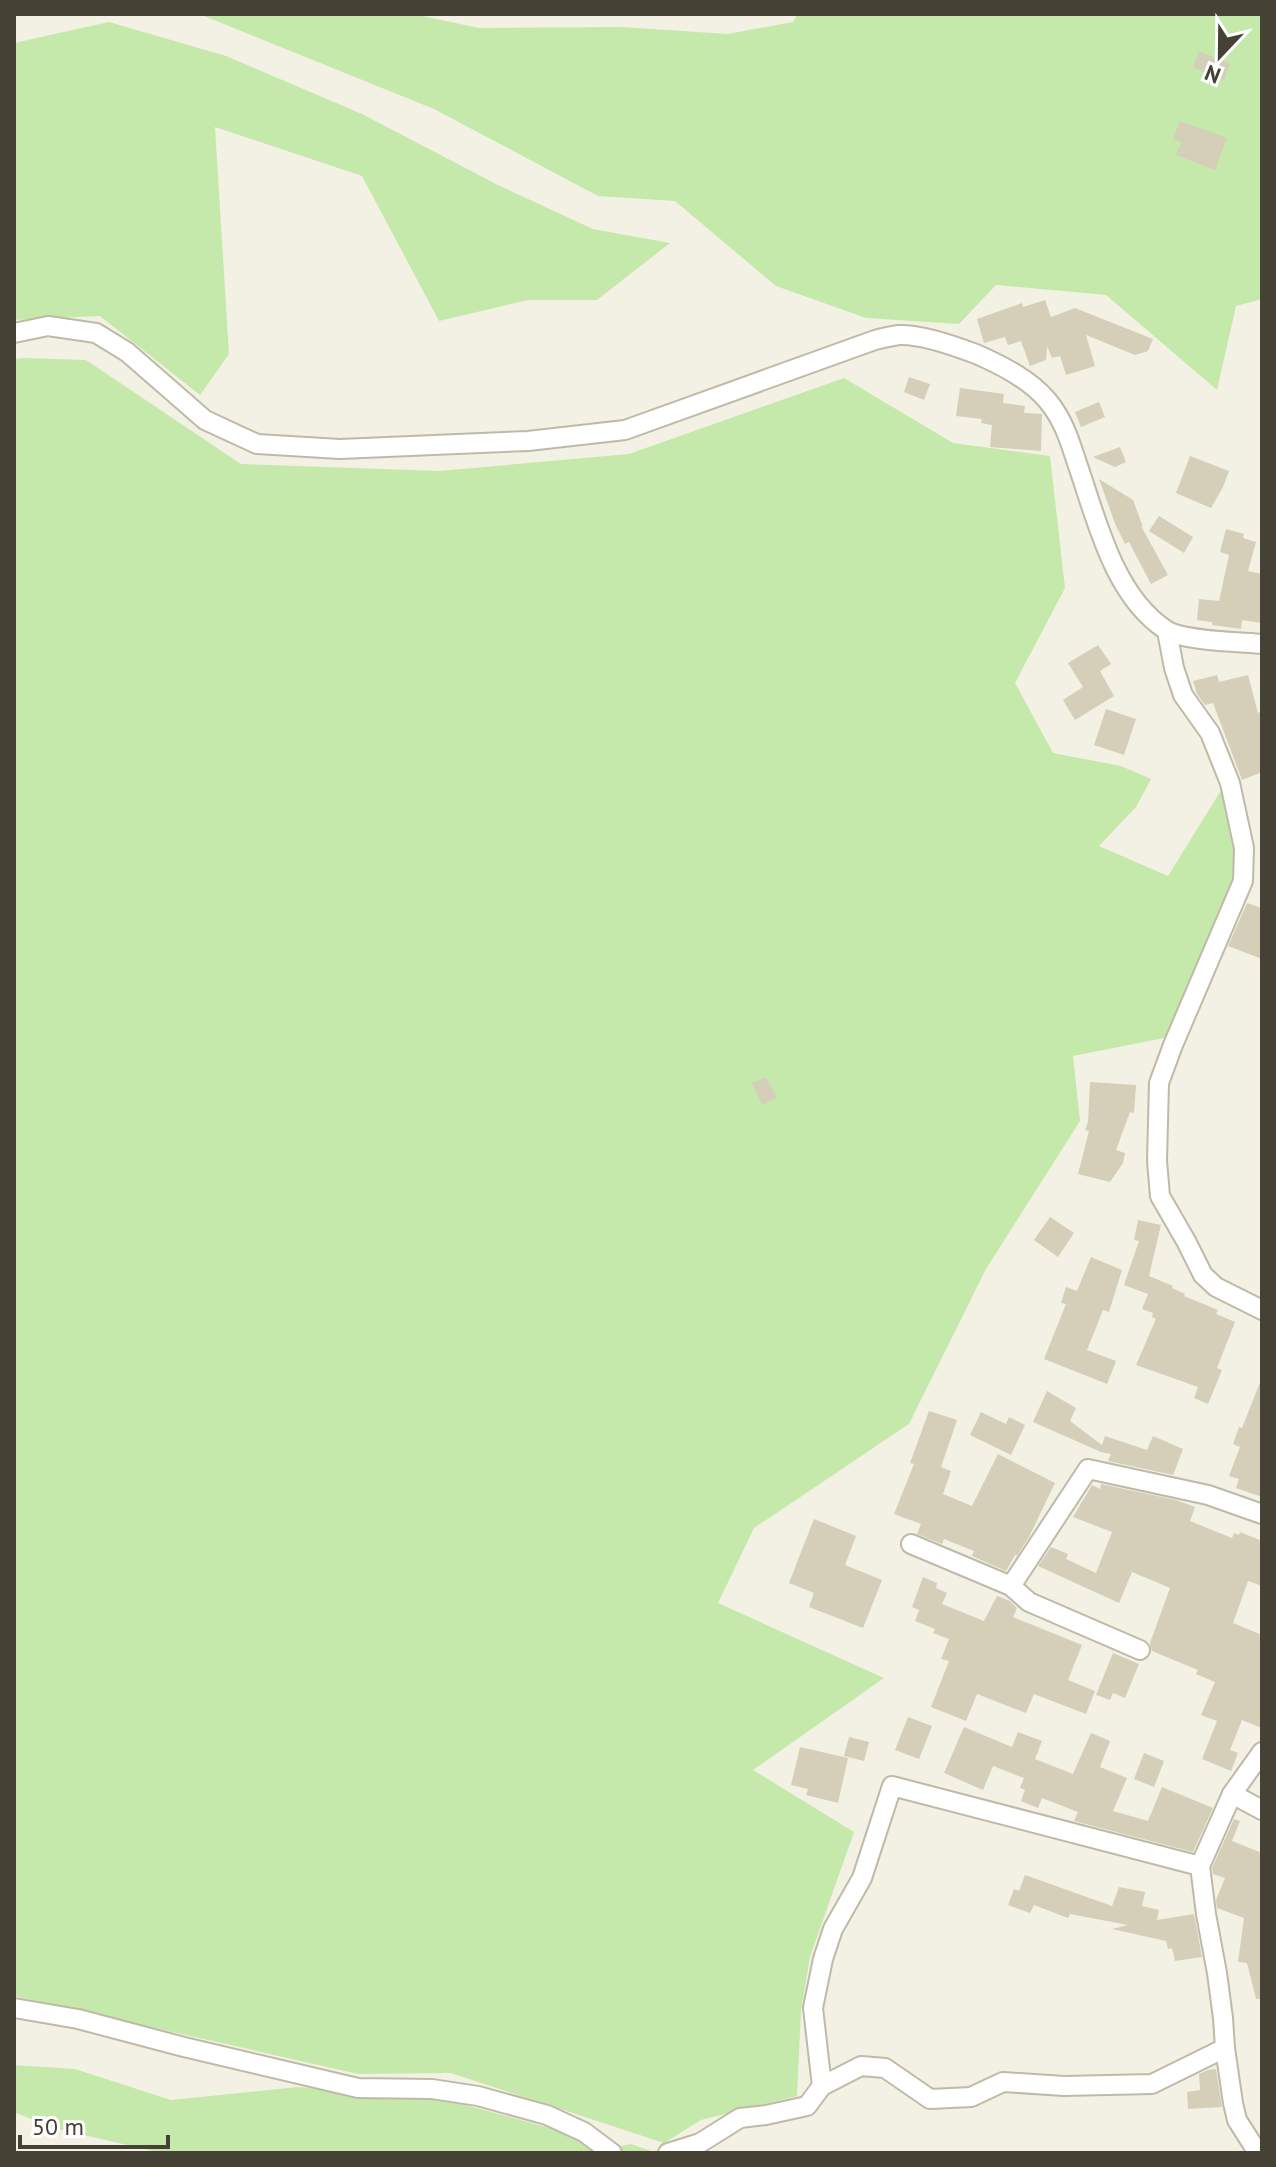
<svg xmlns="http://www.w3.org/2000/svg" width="1276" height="2167" font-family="'PT Sans',sans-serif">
  <rect width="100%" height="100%" fill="#f3f1e4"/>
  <!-- green -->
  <g fill="#c4e9ab">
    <path d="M205,14h208l66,14 143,-1 106,7 65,-12 4,-8h465v285l-26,7 -19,84 -111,-95 -110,-10 -37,39 -93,-6 -90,-32 -101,-85 -77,-5 -164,-87 -230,-93z"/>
    <path d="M109,22l117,34 136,58 136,71 95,44 77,14 -73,57h-69l-89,21 -77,-145 -147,-49 14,227 -29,41 -100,-79 -86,4v-277z"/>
    <path d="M23,358l63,2 155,104 198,7 190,-17 215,-76 109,65 97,13 15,132 -50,95 38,70 68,13 30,13 -15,28 -37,39 69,30 57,-92 12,64 -3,37 -65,152 -96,19 7,65 -94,148 -77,155 -155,104 -36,75 166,75 -131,92 101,62 -44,125 -9,54 -4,85 -96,24 -37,23 -213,-70 -93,1 -344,-78v-1637z"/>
    <path d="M14,2065l61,4 96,31 127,-13 145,12 148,40 14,10 26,-5 26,9h-495l-109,-25 -39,-16z"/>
  </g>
  <!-- building -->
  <g fill="#d5ceb9">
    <path d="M1199,51l31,13 -6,16 -31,-13z"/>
    <path d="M1180,121l47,17 -12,32 -39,-15 6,-13 -9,-3z"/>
    <path d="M1045,300l6,17 24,-9 78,31 -5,12 -13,4 -49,-20 9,31 -29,9 -6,-19 -8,2 -5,-12 -1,14 -16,6 -9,-25 -13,4 -3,-8 -21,6 -7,-24 45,-16 1,4z"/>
    <path d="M909,377l21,7 -6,16 -20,-8z"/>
    <path d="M960,388l44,6 -1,9 22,3 -1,7 18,1 -1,37 -51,-4 2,-22 -11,-2 1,-4 -26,-3z"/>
    <path d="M1099,402l6,15 -24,10 -6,-15z"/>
    <path d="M1120,447l6,15 -11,5 -22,-10z"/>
    <path d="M1190,456l39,15 -6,16 -12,21 -35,-15z"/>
    <path d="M1099,479l34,21 10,27 -2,-1 27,49 -17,9 -22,-42 -4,2 -9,-18z"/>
    <path d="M1159,516l34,21 -9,16 -35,-22z"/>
    <path d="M1226,529l18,5 -1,4 13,4 -8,29 14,3v49l-20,-3 -1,9 -29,-4v-3l-15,-2 2,-21 20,2 10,-46 -9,-3z"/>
    <path d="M1098,645l13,19 -11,7 14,25 -39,24 -12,-20 20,-13 -15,-24z"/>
    <path d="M1217,675l2,7 29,-7 10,38 4,-2v61l-20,8 -29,-77 -8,2 -8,-11 -4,-13z"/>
    <path d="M1106,709l30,10 -12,36 -30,-10z"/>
    <path d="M1247,903l15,5v51l-34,-13z"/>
    <path d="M766,1077l11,21 -15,7 -10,-22z"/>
    <path d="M1090,1082l46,3 -2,28 -4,-1 -14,38 9,3 -2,10 -13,19 -32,-8 11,-43 -4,-1 3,-8z"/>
    <path d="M1050,1217l24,16 -16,24 -24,-17z"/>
    <path d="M1138,1220l23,5 -12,51 24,10 -1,2 13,6 -1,2 34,14 -2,4 19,8 -18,46 5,2 -14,34 -14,-6 4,-11 -62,-22 20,-46 -4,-2 1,-4 -11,-4 6,-15 -24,-9 15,-44 -5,-1z"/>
    <path d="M1091,1257l31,13 -13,42 -6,-2 -16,40 29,11 -9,23 -63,-25 22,-55 -5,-1 5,-16 11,4z"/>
    <path d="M1261,1380h1v117l-26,-9 3,-9 -10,-3 11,-29 -7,-3 6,-17 3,1z"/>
    <path d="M1047,1391l29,17 -6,13 32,24 3,-9 42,14 6,-14 30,13 -10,26 -65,-14 3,-7 -10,-2 -68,-30z"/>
    <path d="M929,1411l28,9 -16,47 10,4 -8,23 29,12 26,-52 57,29 -26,54 -12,19 -2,-1 -9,16 -34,-15 2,-5 -30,-12 -2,5 -25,-10 4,-10 -27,-10 20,-50 -4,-1z"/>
    <path d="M981,1412l25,12 3,-7 16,8 -14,30 -41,-20z"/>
    <path d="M1101,1484l75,16 19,7 -5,14 42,17 2,-5 5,2 1,-3 22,9v45l-14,-5 -15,42 29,12v93l-20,-8 -12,30 8,3 -7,18 -29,-12 15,-38 -16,-6 14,-33 -19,-8 2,-4 -46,-19 -2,-8 20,-55 -38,-16 -13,31 -81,-37 13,-19 17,7 -2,5 30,14 16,-41 -39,-15 19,-32 8,4z"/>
    <path d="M814,1519l42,17 -11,29 37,15 -19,48 -54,-21 5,-14 -25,-10z"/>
    <path d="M923,1577l14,6 -1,5 11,5 -5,11 42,17 13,-25 13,5 7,7 -4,9 69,28 -14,35 27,11 -9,23 -52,-20 -8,19 -49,-19 -11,27 -35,-14 18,-46 -8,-2 8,-20 -16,-6 2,-4 -20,-8 4,-11 -7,-3z"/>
    <path d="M1113,1653l26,11 -14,34 -12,-5 -3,7 -14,-5z"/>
    <path d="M908,1717l24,9 -13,33 -24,-9z"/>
    <path d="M964,1727l48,20 6,-15 24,9 -7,18 38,15 18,-41 19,8 -10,26 27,11 -14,33 35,10 14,-34 51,21 -20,44 -119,-31 4,-9 -36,-14 -4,10 -17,-7 4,-11 -5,-2 4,-10 -31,-12 -10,24 -39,-17z"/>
    <path d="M849,1737l20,5 -5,19 -20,-5z"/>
    <path d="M800,1747l48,11 -10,45 -32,-8 2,-6 -17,-4z"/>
    <path d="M1144,1753l20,8 -10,26 -20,-8z"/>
    <path d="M1234,1819l6,2 -8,20 30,12v146h-6l-9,-36 -9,-1 6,-44 -27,-10 -1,-8 9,-22 -12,-4 -1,-6z"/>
    <path d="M1025,1875l87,31 7,-19 26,5 -3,14 17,4 -2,10 37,-6 8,43 -27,4 -3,-13 -4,1 -2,-8 -54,-12 16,-4 -58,-11 -2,4 -34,-13 -4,8 -22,-8 6,-16 5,2z"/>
    <path d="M1216,2069l6,38 -34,2 -1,-17 13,-2 -1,-16 9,-4z"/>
  </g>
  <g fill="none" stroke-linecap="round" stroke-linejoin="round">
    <defs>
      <g id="minor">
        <path d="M14,333l34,-7 48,7 31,19 78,68 52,24 83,5 188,-8 97,-11 250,-90c8,-2 16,-4 24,-5 22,-1 56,11 77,19 25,11 53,25 71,46 17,20 23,42 31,66 19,55 36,130 88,164 17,11 74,12 96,14"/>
        <path d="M1167,631l7,37 9,27 27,38 20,50 14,65 -1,33 -70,164 -14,38 -2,78 3,35 26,45 17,34 13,12 46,23"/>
        <path d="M911,1544l100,42 77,-117 120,26 54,19"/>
        <path d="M1011,1586l18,16 111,48"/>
        <path d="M1232,1794l30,16"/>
        <path d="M14,2008l64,11 106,28 174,41 74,1 46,7 69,19 37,17 28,21"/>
        <path d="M822,2086l-9,-78 10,-49 10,-30 29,-51 30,-92 308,80"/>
        <path d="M668,2153l32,-10 40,-25 26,-3 41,-9 15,-20 39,-20 24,2 45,31 41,-2 32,-15 61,4 88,-2 73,-36"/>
        <path d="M1258,2153l-21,-33 -4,-17 -8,-55 -2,-30 -6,-45 -11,-59 -6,-48 32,-72 30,-42"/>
      </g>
    </defs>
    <!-- minor casing -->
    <use href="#minor" stroke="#bfbaa7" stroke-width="22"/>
    <!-- minor -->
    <use href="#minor" stroke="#fff" stroke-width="18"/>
  </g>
  <!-- border -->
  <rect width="1276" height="2167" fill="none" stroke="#454134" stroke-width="32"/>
  <!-- north arrow -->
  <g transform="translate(1220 56) rotate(202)" stroke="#ffffff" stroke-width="6" paint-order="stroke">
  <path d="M0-6L14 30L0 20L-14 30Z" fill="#454134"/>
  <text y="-12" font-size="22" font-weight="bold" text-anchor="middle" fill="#454134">N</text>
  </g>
  <!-- scale -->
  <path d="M20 2135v12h148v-12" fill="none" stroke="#454134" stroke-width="4"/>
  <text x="32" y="2135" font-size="24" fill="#454134" stroke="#ffffff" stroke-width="6" paint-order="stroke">50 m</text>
</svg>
